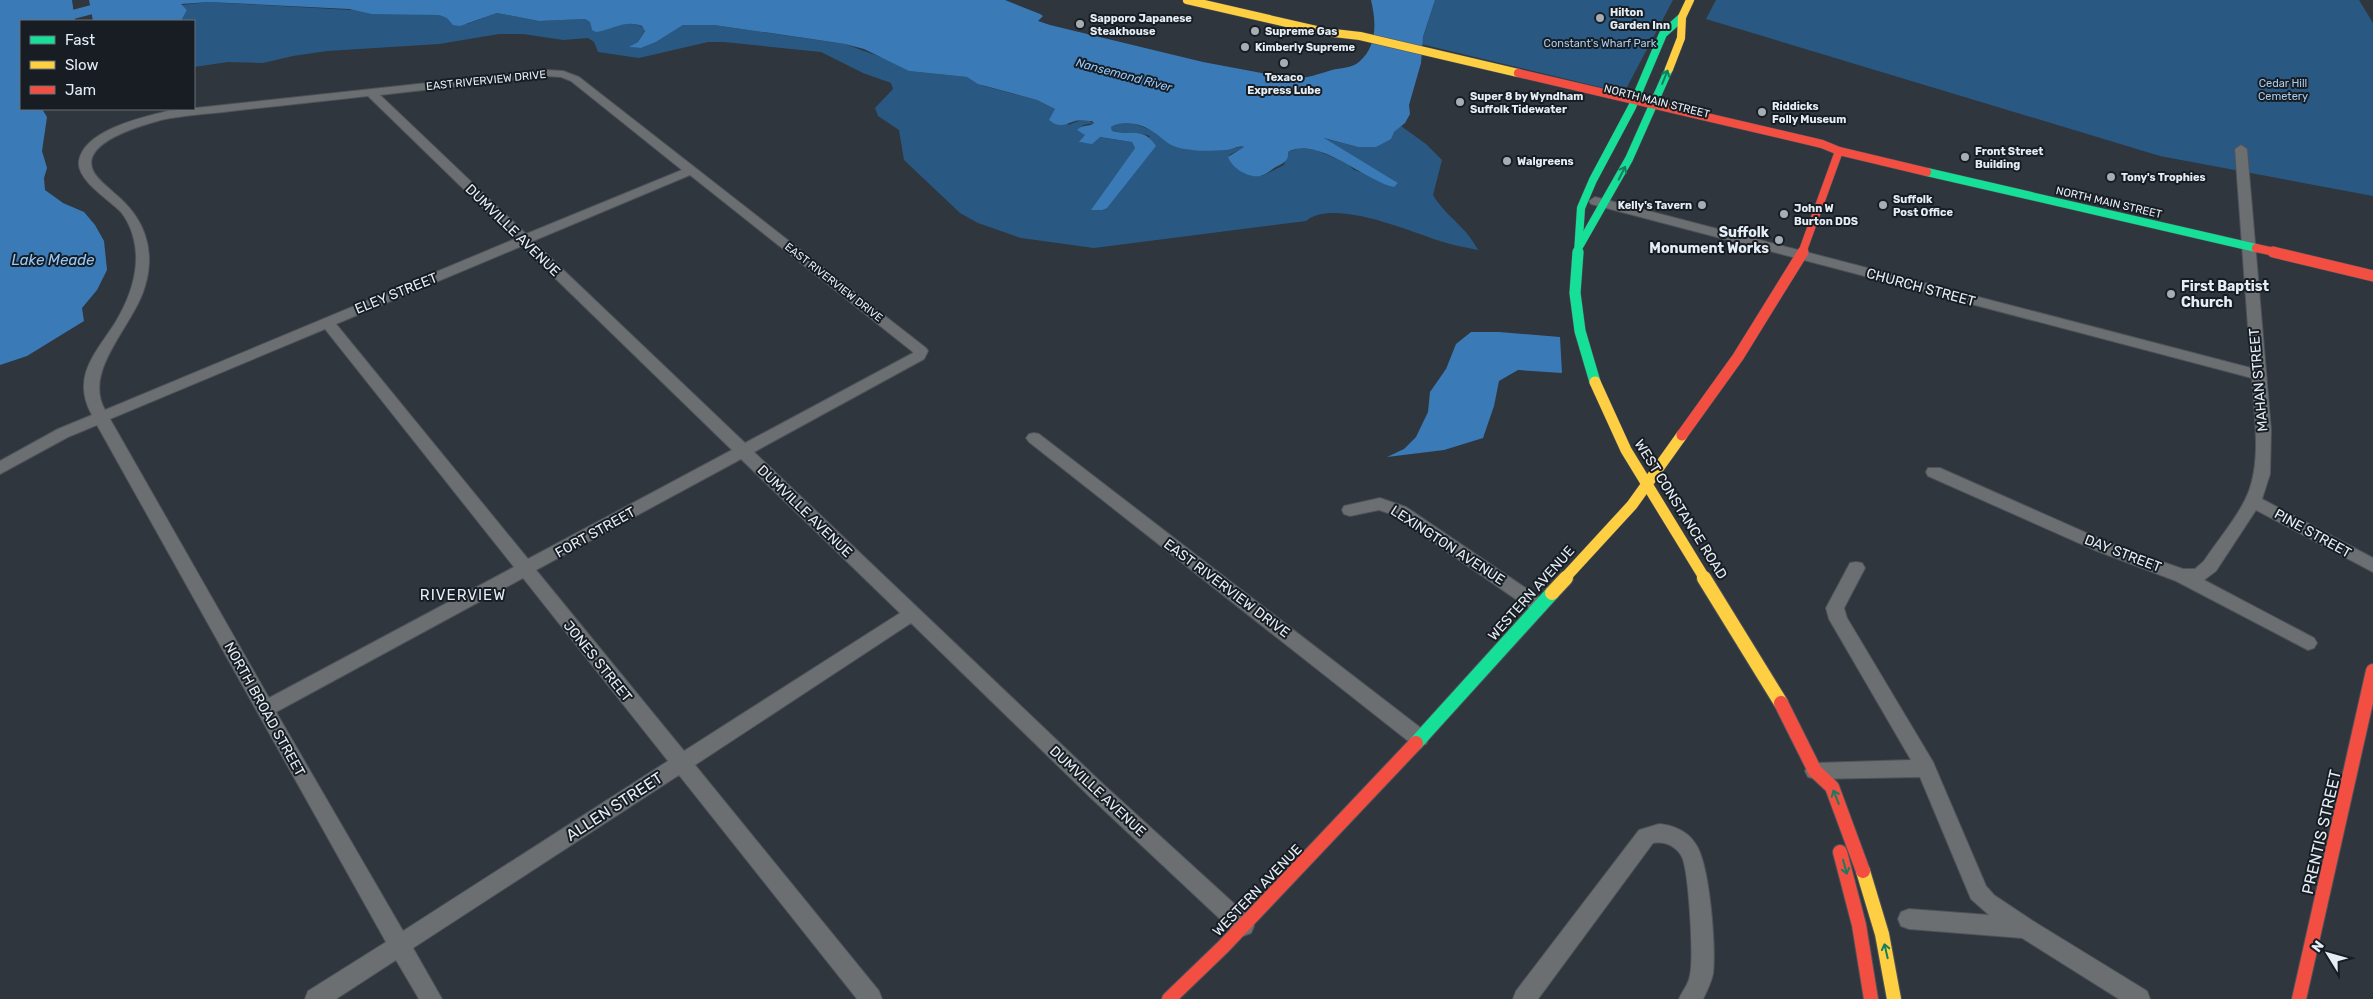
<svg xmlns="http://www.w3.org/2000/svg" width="2373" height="999" font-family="Rubik,sans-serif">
  <rect width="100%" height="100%" fill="#2f363d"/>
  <!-- green -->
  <g fill="#295983">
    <path d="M1435,0h238l-46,87 -15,3 -191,-46z"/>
    <path d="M1716,0h643l14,23v173l-213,-40 -454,-137z"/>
    <path d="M209,2l230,13 28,9 30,-11 42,8 46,-2 5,3 2,8c15,-1 42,-14 53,0l-7,12 -8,5 11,1 15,-6 27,-17h31l131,19 41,15 23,12 58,6 17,9 53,14 18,9 14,16c7,-4 17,-7 25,-2l-11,2 -4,6 6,2v2l-5,7 3,1 16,-6 33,5 3,6 -43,61 58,-73c-13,-5 -25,-2 -38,-5l-1,-4 10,-4h12l20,8 18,14 19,5 55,-3 -16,8 33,21 22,-11 4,-13 12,-4 16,2 32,14 6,6 44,13 -75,-45 35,9h18l25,-21 25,18 16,16 -9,35c14,23 32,30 45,55 -13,-3 -26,-5 -38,-9 -31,-10 -107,-43 -134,-20l-212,27 -73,-10 -43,-15 -18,-10 -56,-53 -5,-30 -21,-14 -3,-8 18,-19 -2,-6 -28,-10 -42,-21 -97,-10h-16l-69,16 -41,-6 -4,-10 -6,-4 -25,2 -40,-6h-24l-60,10 -112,7 -34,5 -30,7 -35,-1 -34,5v-46h-13l6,-11 -6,-5z"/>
  </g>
  <!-- water -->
  <g fill="#3a7bb7">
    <path d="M0,0h72l3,21h-54v88h21l5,8 -5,34 5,17 -3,10 1,12 18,13 21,9 11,13 9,16 3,29 -10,20 -15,18 2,13 -57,35 -27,9z"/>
    <path d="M89,0h916l35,14 3,2 -5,5 12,4 153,37 91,17c13,-1 25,-5 38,-9 8,-2 20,-2 27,-8 19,-16 17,-41 12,-62h64l-12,37 -2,26 -12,42 1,9 -5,9 -11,9 -3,7 -15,8h-18l-34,-9 74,45 -4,4c-29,-6 -77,-52 -106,-35 1,10 -6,12 -14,16 -4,3 -9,7 -14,8 -12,2 -28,-8 -32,-19l16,-10c-6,-2 -12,3 -19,3 -16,1 -39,2 -54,-5 -6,-3 -11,-9 -16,-12 -12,-9 -31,-14 -44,-6l1,4c19,5 31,-5 44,15l-49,62 -5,2h-11l44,-62 -3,-6 -32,-5 -8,7 -13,-2 6,-7 -8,-5c6,-6 12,-3 17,-7l-2,-2c-5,0 -12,-1 -17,0 -11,4 -16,7 -26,-1l6,-11 -18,-9 -59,-16 -11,-7 -58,-6 -45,-22 -19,-5 -40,-6 -91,-13h-31l-27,17 -15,6 -12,-1 9,-5 7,-11 -3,-5c-17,-7 -30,4 -46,6l-4,-2 -2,-8 -5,-3 -46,2 -42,-8 -37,13 -7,-1 -6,-7 -8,-3 -67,-1 -23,-5 -140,-7 -28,2 6,6 -6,11h-88z"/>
    <path d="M1471,332h28l61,5 2,36 -44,-3 -19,11 -5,25 -11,32 -39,12 -57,7 17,-8 12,-12 12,-25 2,-20 16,-23 10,-25z"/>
  </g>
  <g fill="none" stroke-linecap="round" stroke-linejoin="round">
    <!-- river -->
    <path fill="#3a7bb7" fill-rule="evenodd" d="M110,0h27l-2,3 -69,18h-26l2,-3z"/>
    <defs>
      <g id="street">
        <path d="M546,70l17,1 16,6 347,271 2,3 -4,8 -170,93 350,333 147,134 3,7 -3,7 -8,3 -8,-3 -145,-136 -179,-174 -216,142 184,226 3,8h-25l-178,-224 -266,173 29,51h-23l-23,-39 -60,39h-31l3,-8 78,-49 -289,-517 -29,12 -68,37v-13l58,-32 34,-14c-21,-38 3,-61 23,-92 11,-18 20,-40 21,-61 1,-17 -4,-36 -15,-50 -11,-12 -45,-32 -42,-51 5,-31 64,-44 89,-50zM546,76l15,1 10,4 111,89 -156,64 -146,-139zM368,96l147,143 -410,171c-23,-40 29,-84 40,-124 11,-37 -1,-69 -31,-93 -7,-7 -19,-15 -22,-25 -8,-27 51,-43 69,-48 23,-5 48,-6 71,-9 45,-5 91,-10 136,-15zM690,175l223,177v1l-168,90 -212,-202zM522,246l210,204 -204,109 -192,-235zM325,329l189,238 -245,131 -159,-279zM741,459l159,154 -216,138 -148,-181zM523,578l145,183 -265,170 -127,-219z"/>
        <path d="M2241,145l6,4 24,281 -1,44 -8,25 111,59v14l-117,-62 -40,61 -12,9 110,58 3,5 -3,5 -6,2 -132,-69 -79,-30 -169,-75 -2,-4 2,-4h12l169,75 74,26h12l9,-8c13,-20 30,-39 41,-61 18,-35 9,-84 7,-122l-661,-174 -2,-3 6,-4 4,1 652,170 -16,-219z"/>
        <path d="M1034,433l5,1 387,298 3,6 -3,6 -7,2 -7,-2 -383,-302 -3,-4 3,-4z"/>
        <path d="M1380,498l26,9 139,94 3,5 -3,5 -6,2 -6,-2 -139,-96 -15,-5 -29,6 -6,-2 -2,-4 2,-4z"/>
        <path d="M1856,562l6,1 3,5 -21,40 3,10 86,144 53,124 8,9 39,26 114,70 3,8h-31l-97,-61 -113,-9 -8,-3 -3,-7 3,-7 8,-3 80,6 -18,-16 -51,-122 -105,2 -7,-2 -3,-6 3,-6 7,-2 96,-3 -82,-141 -3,-11 24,-45z"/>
        <path d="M1659,824c14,1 28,7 36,19 15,20 21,105 18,131 -2,9 -6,17 -10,25h-24c3,-8 10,-15 11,-24 4,-17 -1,-103 -8,-118 -6,-11 -17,-16 -29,-14l-115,156h-25l3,-8 123,-161z"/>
      </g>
      <g id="fast-far2">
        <path d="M1927,172l329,76"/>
        <path d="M1580,245l49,-86 40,-90"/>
        <path d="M1578,253l3,-45 12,-28 39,-73 31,-73 19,-17"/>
      </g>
      <path id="fast-far1" d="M1578,252l-3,41 5,38 15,51"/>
      <path id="fast" d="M1416,743l136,-150"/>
      <g id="slow-far2">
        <path d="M1187,0l138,32 35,4 158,37"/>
        <path d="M1669,69l12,-31 1,-21 8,-17"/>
      </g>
      <g id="slow-far1">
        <path d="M1595,382l31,68 79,129"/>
        <path d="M1564,579l68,-74 50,-70"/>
      </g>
      <g id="slow">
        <path d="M1704,578l77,125"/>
        <path d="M1552,593l14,-15"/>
        <path d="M1863,871l19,63 12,65"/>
      </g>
      <g id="jam-far2">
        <path d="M1518,73l304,71 17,7 88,21"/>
        <path d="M2256,248l23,5"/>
        <path d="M1802,253l37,-102"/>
      </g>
      <g id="jam-far1">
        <path d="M2273,252l100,24"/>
        <path d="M1682,435l56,-78 65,-105"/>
      </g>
      <g id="jam">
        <path d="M1781,703l34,68 17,16 31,84"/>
        <path d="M1840,852l19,73 12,74"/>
        <path d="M1169,999l54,-52 193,-204"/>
        <path d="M2299,999l74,-328"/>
      </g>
    </defs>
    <!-- street casing -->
    <use href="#street" stroke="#4d535a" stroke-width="2"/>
    <!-- fast-far2 casing -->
    <use href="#fast-far2" stroke="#4d535a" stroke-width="9"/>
    <!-- fast-far1 casing -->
    <use href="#fast-far1" stroke="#4d535a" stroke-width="12"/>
    <!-- fast casing -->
    <use href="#fast" stroke="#4d535a" stroke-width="16"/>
    <!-- slow-far2 casing -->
    <use href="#slow-far2" stroke="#4d535a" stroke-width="9"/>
    <!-- slow-far1 casing -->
    <use href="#slow-far1" stroke="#4d535a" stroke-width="12"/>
    <!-- slow casing -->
    <use href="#slow" stroke="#4d535a" stroke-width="16"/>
    <!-- jam-far2 casing -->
    <use href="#jam-far2" stroke="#4d535a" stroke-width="9"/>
    <!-- jam-far1 casing -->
    <use href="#jam-far1" stroke="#4d535a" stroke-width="12"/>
    <!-- jam casing -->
    <use href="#jam" stroke="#4d535a" stroke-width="16"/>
    <!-- street -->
    <use href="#street" fill="#6c6f72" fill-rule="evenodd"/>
    <!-- fast-far2 -->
    <use href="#fast-far2" stroke="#16e098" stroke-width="8"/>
    <!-- fast-far1 -->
    <use href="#fast-far1" stroke="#16e098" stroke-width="11"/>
    <!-- fast -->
    <use href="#fast" stroke="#16e098" stroke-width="14"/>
    <!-- slow-far2 -->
    <use href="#slow-far2" stroke="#ffcf43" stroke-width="8"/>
    <!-- slow-far1 -->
    <use href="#slow-far1" stroke="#ffcf43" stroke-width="11"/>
    <!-- slow -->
    <use href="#slow" stroke="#ffcf43" stroke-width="14"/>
    <!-- jam-far2 -->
    <use href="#jam-far2" stroke="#f24e42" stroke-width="8"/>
    <!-- jam-far1 -->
    <use href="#jam-far1" stroke="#f24e42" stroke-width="11"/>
    <!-- jam -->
    <use href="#jam" stroke="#f24e42" stroke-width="14"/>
  </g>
  <!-- one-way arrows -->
  <defs><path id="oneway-shaft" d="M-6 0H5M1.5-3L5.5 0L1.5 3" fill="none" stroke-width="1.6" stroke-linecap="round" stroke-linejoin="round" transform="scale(1.25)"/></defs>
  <g stroke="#167e5e">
    <use href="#oneway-shaft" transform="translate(1665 77) rotate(-68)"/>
    <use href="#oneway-shaft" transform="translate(1622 173) rotate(-63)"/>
    <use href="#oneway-shaft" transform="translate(1836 797) rotate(-112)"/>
    <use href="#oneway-shaft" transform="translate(1845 867) rotate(75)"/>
    <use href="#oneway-shaft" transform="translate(1886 951) rotate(-103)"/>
  </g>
  <!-- markers -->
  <g fill="#a5adb5" stroke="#171d23" stroke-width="2">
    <circle cx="1600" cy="18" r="5"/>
    <circle cx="1080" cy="24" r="5"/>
    <circle cx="1255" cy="31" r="5"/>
    <circle cx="1245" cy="47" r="5"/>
    <circle cx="1284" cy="63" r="5"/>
    <circle cx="1460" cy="102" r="5"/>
    <circle cx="1762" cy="112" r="5"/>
    <circle cx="1965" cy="157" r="5"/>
    <circle cx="1507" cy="161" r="5"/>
    <circle cx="2111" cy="177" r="5"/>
    <circle cx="1702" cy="205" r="5"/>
    <circle cx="1883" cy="205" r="5"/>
    <circle cx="1784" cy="214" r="5"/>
    <circle cx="1779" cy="240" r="5"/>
    <circle cx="2171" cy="294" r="5"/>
  </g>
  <g text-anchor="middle" stroke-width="4" stroke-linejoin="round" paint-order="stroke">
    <!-- far-poi labels -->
    <g font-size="11" font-weight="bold" fill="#e5edf5" stroke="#171d23" text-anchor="start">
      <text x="1610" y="16">Hilton<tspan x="1610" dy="13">Garden Inn</tspan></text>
      <text x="1090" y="22">Sapporo Japanese<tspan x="1090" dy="13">Steakhouse</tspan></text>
      <text x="1265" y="35">Supreme Gas</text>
      <text x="1255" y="51">Kimberly Supreme</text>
      <text x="1284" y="81" text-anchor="middle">Texaco<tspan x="1284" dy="13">Express Lube</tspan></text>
      <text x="1470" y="100">Super 8 by Wyndham<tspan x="1470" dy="13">Suffolk Tidewater</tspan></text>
      <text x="1772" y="110">Riddicks<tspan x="1772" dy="13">Folly Museum</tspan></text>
      <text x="1975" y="155">Front Street<tspan x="1975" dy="13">Building</tspan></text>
      <text x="1517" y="165">Walgreens</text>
      <text x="2121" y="181">Tony's Trophies</text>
      <text x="1893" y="203">Suffolk<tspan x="1893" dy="13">Post Office</tspan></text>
      <text x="1692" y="209" text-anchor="end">Kelly's Tavern</text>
      <text x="1794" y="212">John W<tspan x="1794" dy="13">Burton DDS</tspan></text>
    </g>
    <!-- far-park labels -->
    <g font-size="11" fill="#a8caed" stroke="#171d23">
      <text x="1600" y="47">Constant's Wharf Park</text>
      <text x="2283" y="87">Cedar Hill<tspan x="2283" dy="13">Cemetery</tspan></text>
    </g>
    <!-- far-street labels -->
    <g font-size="11" fill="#e5edf5" stroke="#171d23">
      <text transform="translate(486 80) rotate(-6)" y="4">EAST RIVERVIEW DRIVE</text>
      <text transform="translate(1657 101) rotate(14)" y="4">NORTH MAIN STREET</text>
      <text transform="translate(2109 202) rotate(13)" y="4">NORTH MAIN STREET</text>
      <text transform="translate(834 282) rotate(38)" y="4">EAST RIVERVIEW DRIVE</text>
    </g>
    <!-- far-water labels -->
    <g font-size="12" font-style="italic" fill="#95cafe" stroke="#171d23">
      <text transform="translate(1124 75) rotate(15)" y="4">Nansemond River</text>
    </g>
    <!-- street labels -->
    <g font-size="14" fill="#e5edf5" stroke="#171d23">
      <text transform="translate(513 230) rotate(44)" y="5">DUMVILLE AVENUE</text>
      <text transform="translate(1921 287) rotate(15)" y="5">CHURCH STREET</text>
      <text transform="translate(396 293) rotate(-22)" y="5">ELEY STREET</text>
      <text transform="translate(2258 380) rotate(-95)" y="5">MAHAN STREET</text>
      <text transform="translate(1681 509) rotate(58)" y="5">WEST CONSTANCE ROAD</text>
      <text transform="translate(805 511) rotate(44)" y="5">DUMVILLE AVENUE</text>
      <text transform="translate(595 532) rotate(-29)" y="5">FORT STREET</text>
      <text transform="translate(2313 533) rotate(29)" y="5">PINE STREET</text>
      <text transform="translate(1448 545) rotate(33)" y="5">LEXINGTON AVENUE</text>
      <text transform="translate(2123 553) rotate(21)" y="5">DAY STREET</text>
      <text transform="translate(1227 588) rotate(37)" y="5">EAST RIVERVIEW DRIVE</text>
      <text transform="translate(1531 593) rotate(-48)" y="5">WESTERN AVENUE</text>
      <text transform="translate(598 661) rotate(51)" y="5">JONES STREET</text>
      <text transform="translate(265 709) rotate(61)" y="5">NORTH BROAD STREET</text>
      <text transform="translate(1098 791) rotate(43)" y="5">DUMVILLE AVENUE</text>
      <text transform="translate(1257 890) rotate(-46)" y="5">WESTERN AVENUE</text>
    </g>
    <!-- poi labels -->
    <g font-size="14" font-weight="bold" fill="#e5edf5" stroke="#171d23" text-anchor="end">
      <text x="1769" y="237">Suffolk<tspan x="1769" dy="16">Monument Works</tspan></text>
      <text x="2181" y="291" text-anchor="start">First Baptist<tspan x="2181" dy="16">Church</tspan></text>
    </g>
    <!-- water labels -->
    <g font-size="15" font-style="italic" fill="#95cafe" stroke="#171d23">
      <text x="53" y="265">Lake Meade</text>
    </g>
    <!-- neighbourhood labels -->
    <g font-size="15" letter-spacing="1" fill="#e5edf5" stroke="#171d23">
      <text x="463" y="600">RIVERVIEW</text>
    </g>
    <!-- near-street labels -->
    <g font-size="16" fill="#e5edf5" stroke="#171d23">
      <text transform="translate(614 806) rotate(-33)" y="6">ALLEN STREET</text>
      <text transform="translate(2321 832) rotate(-77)" y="6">PRENTIS STREET</text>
    </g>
  </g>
  <!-- legend -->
  <rect x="20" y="20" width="175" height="90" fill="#171d23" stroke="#697077"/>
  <rect x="30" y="36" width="25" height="8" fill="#16e098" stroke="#697077"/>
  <text x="65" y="45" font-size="15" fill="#e5edf5">Fast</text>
  <rect x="30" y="61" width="25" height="8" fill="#ffcf43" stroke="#697077"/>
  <text x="65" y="70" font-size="15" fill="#e5edf5">Slow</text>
  <rect x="30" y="86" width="25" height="8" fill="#f24e42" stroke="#697077"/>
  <text x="65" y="95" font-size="15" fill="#e5edf5">Jam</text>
  <!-- north arrow -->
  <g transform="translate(2328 954) rotate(307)" stroke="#171d23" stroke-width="4" paint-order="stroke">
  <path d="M0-4L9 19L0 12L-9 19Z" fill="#e5edf5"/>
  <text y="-8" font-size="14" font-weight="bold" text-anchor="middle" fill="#e5edf5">N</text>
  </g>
</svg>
